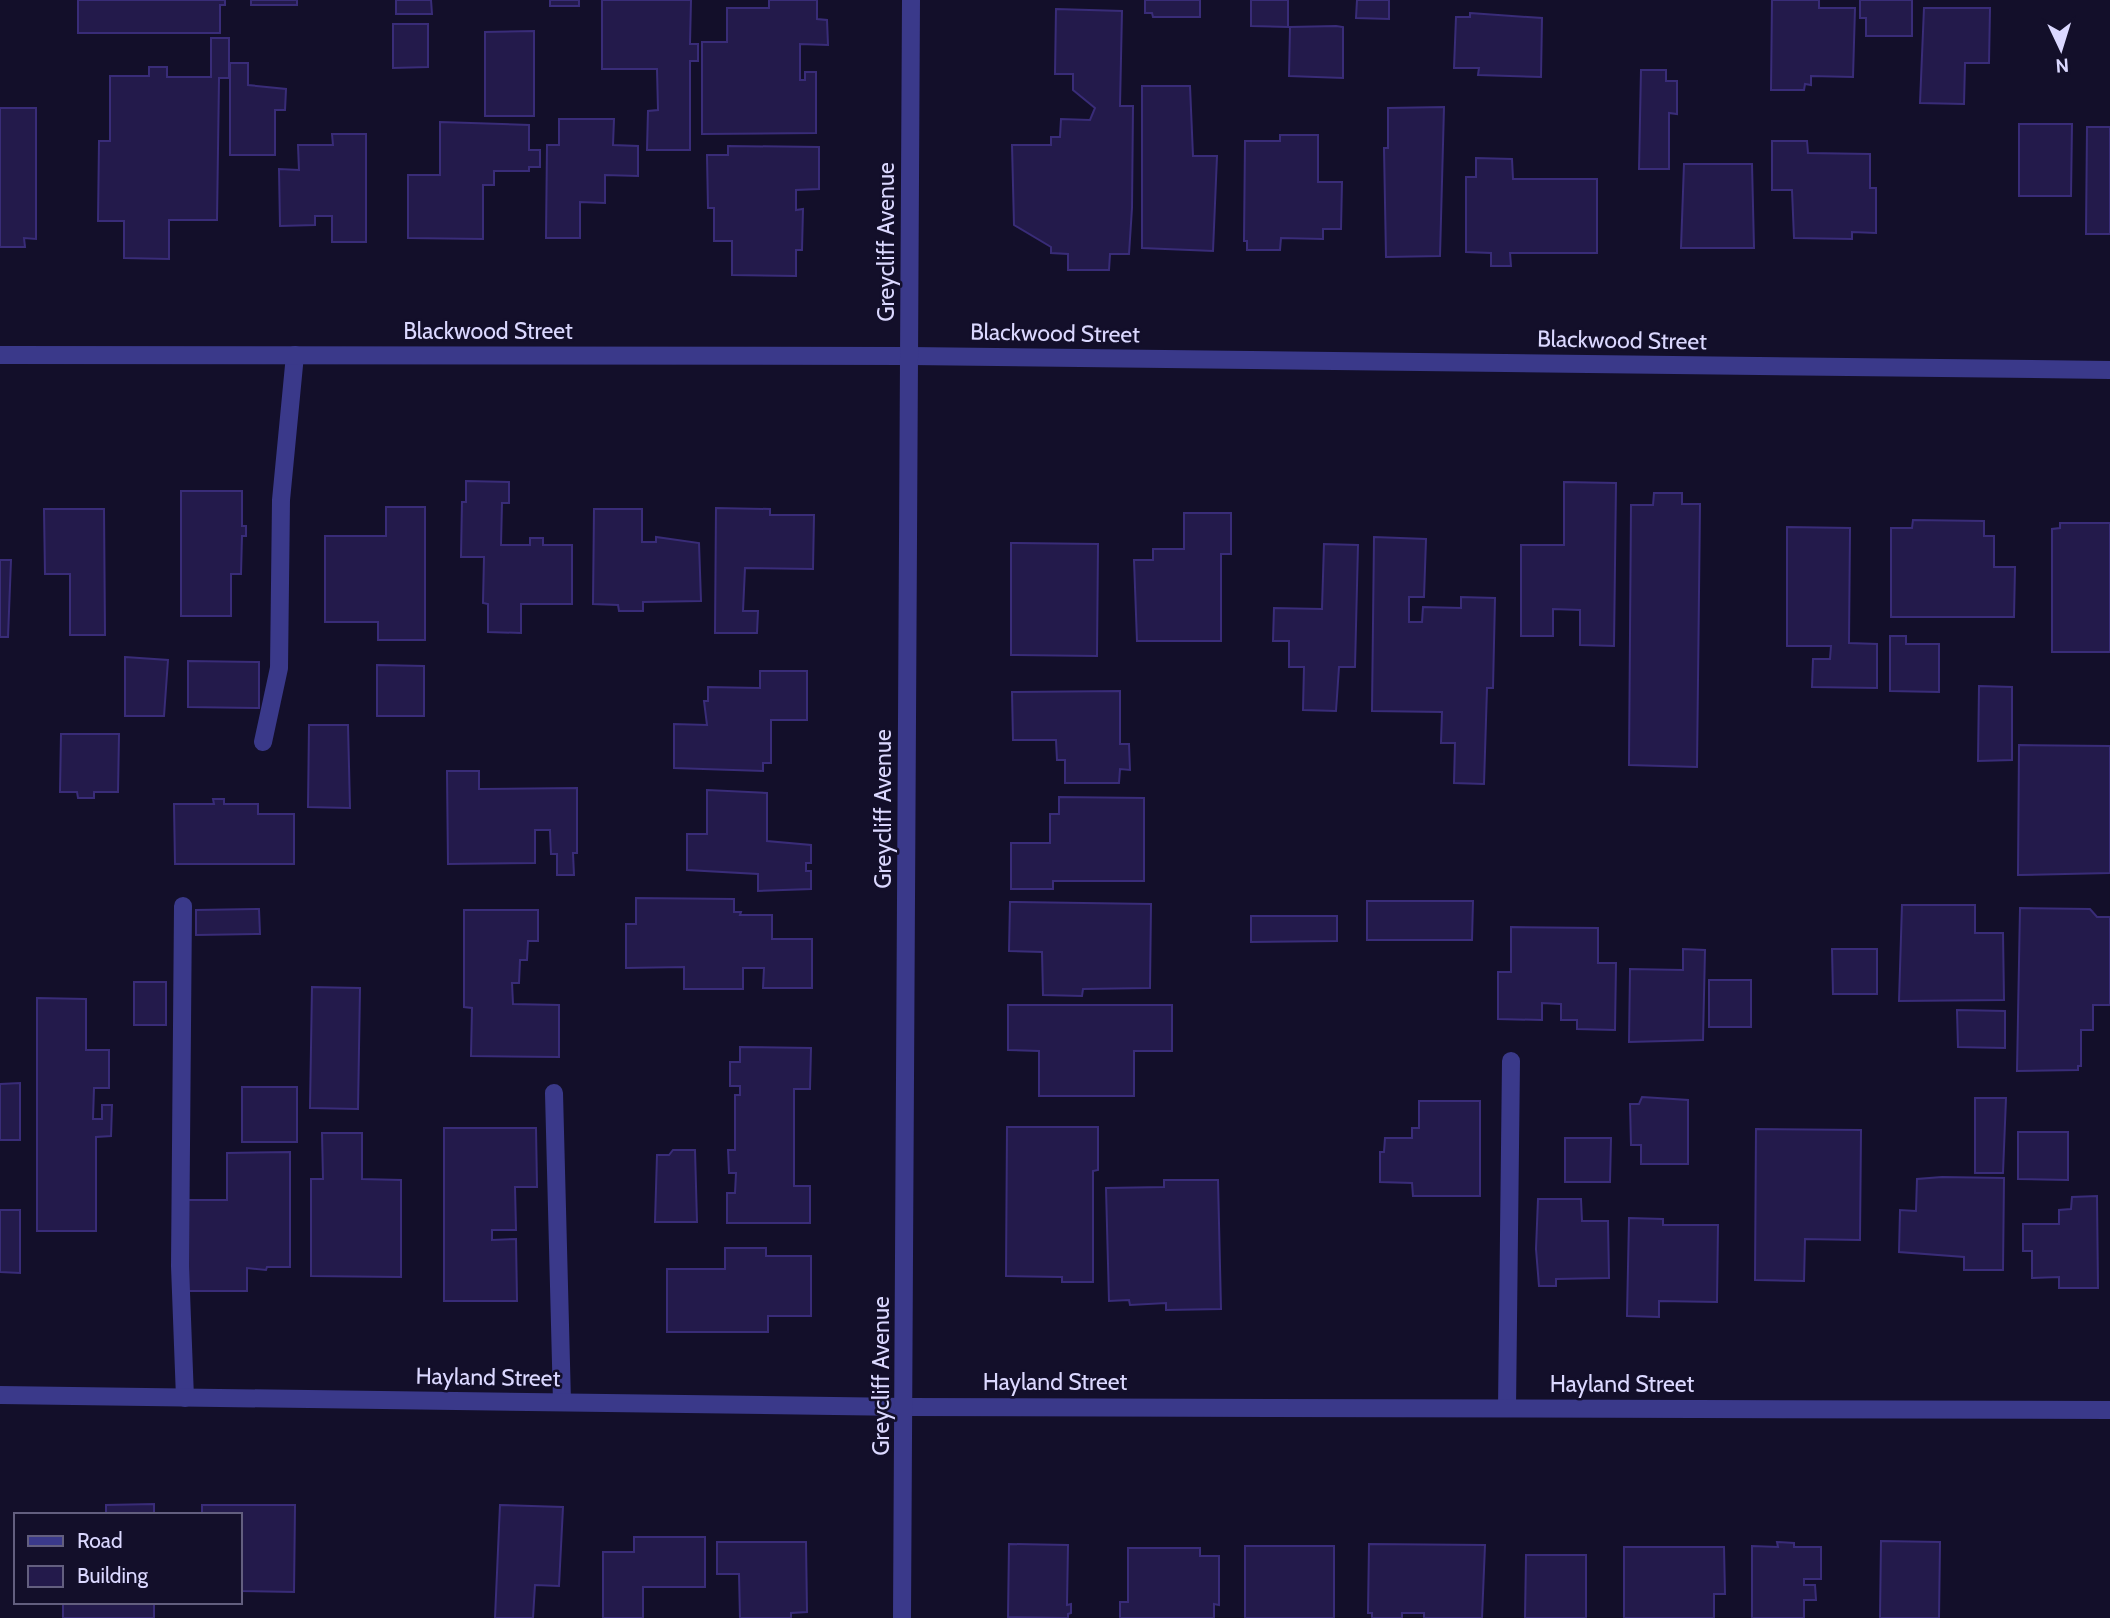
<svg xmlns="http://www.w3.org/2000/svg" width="2110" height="1618" font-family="Cabin,sans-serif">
  <rect width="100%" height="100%" fill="#130f2a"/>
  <!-- building -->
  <g fill="#231a4b" stroke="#392c78" stroke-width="2">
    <path d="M78,0h147v5h-5v28h-142z"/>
    <rect x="251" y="0" width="46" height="5"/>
    <path d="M396,0h35l1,14h-36z"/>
    <rect x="550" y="0" width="29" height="6"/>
    <path d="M602,0h89l-1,44h8v17h-8v89h-43l1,-39 10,-1 -1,-41h-55z"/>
    <path d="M769,0h48v19l10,1 1,25 -28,-1v36h5v-8h11v61l-114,1v-92h25v-34h42z"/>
    <path d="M1145,0h55v17h-47l-1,-4h-7z"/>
    <path d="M1251,0h37v27l-37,-1z"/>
    <path d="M1357,0h32v19l-33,-1z"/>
    <path d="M1772,0h47v8h36l-2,69 -42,-1v9l-6,-1 -1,6h-33z"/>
    <path d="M1860,0h52v36h-46v-18h-6z"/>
    <path d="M1924,8h66l-1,55h-24l-1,41 -44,-1z"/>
    <path d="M1056,9l66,2 -2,95h13l-1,102 -3,46h-19l-1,16h-41v-16l-17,-1v-6l-37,-22 -2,-80h39v-8h9l1,-18 29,1 5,-12 -22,-18v-16h-18z"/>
    <path d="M1470,13l72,5 -1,59 -63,-2 1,-7h-25l2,-51h14z"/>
    <path d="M393,24h35v43l-35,1z"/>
    <path d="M1336,26l7,1v51l-54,-2 1,-49z"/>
    <path d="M534,31v85h-49v-84z"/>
    <path d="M211,38h18v40h-10l-2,142h-48v39l-45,-1v-37h-26l1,-80h11v-65h39v-9h18v10h44z"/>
    <path d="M230,63h18v22l38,4 -1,21h-10v45h-45z"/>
    <path d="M1641,70h25v11h11v33l-8,-1v56h-30z"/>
    <path d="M1142,86h48l3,70h24l-4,95 -71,-3z"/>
    <path d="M1444,107l-4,149 -54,1 -2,-109h4v-40z"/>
    <path d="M0,108h36v131l-12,-1 1,9h-25z"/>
    <path d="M559,119h55l-1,26 25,1v30l-33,-1v28l-25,-1v36h-34l1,-93h12z"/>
    <path d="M440,122l89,3v25h11v17h-11v4h-35v14h-11v54l-75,-1v-63h32z"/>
    <path d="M2019,124h53l-1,72h-52z"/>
    <path d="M2087,127h23v107h-24z"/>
    <path d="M332,134h34v108h-34v-26h-17v9l-35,1 -1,-57 20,1 -1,-25h35z"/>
    <path d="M1280,135h38v47h24l-1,47h-18v10l-42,-1 -1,12h-33v-9h-3l1,-100h35z"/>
    <path d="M1772,141h35l1,12 62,1v34h6v45l-24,-1v7l-58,-1 -2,-48h-20z"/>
    <path d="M728,146l91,1v42l-23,1v20l7,-1 -1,41h-6v26l-64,-1v-34h-18v-33h-6l-1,-53h21z"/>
    <path d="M1476,158l36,1 1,20h84v74h-87l1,13h-20v-13l-25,-1v-75h10z"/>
    <path d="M1684,164h68l2,84h-73z"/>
    <path d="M466,481l43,1v21h-7l-1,42h29v-7h13v7h29v59h-51v29l-33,-1v-28l-5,-1 1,-46h-23l1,-55h4z"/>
    <path d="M1564,482l52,1 -2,163 -34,-1v-35l-27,-1v27h-32v-91h43z"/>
    <path d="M181,491h61v35h4v10h-4l-1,38h-10v42h-50z"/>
    <path d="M1654,493h28v11h18l-3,263 -68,-2 2,-260h22z"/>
    <path d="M386,507h39v133h-47v-18h-53v-86h61z"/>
    <path d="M716,508l54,1v6h44l-1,54 -68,-1 -2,43h15l-1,22h-42z"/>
    <path d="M44,509h60l1,126h-35v-61h-25z"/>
    <path d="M594,509h48v33h14v-5l43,6 2,58 -58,1v9h-24l-1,-6 -25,-1z"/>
    <path d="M1184,513h47v41h-10v87h-84l-3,-81h19v-11h31z"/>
    <path d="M1913,520l71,1v15h10v31h21l-1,50h-123v-89h21z"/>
    <path d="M2060,523h50v129h-58v-123l8,-1z"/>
    <path d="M1787,527l63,1 -1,115 28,1v44l-65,-1 1,-28h17l1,-13h-44z"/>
    <path d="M1374,537l52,2 -2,58h-15v25h13l1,-15 38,1v-11l34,1 -2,90h-6l-3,96 -30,-1 1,-40h-14l1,-31 -70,-1z"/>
    <path d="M1011,543l87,1 -1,112 -86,-1z"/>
    <path d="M1324,544l34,1 -3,122h-16l-3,44 -33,-1 1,-43h-15v-26h-16l1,-33 48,1z"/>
    <path d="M0,560h11l-3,77h-8z"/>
    <path d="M1890,636h16v8h33v48l-49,-1z"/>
    <path d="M125,657l43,3 -4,56h-39z"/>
    <path d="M188,661l71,1v46l-71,-1z"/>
    <path d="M377,665l47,1v50h-47z"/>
    <path d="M760,671h47v49h-36v43h-8v8l-89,-3v-44l33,1 -3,-24h4v-14l52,1z"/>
    <path d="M1979,686l33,1v73l-34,1z"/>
    <path d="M1120,691v53h9l1,26 -10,-1 -1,14h-54v-23h-8l-1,-20h-43l-1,-48z"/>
    <path d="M309,725h39l2,83 -42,-1z"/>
    <path d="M61,734h58l-1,58h-24v6h-16l-1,-6h-17z"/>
    <path d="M2019,745l91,1v127l-92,2z"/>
    <path d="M447,771h32v18l98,-1v65h-4l1,22h-17v-21h-6l-1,-24h-15v33l-87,1z"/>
    <path d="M707,790l60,3v48l44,4v18h-5v8h5v18l-53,2v-17l-71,-4v-36h20z"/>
    <path d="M1059,797l85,1v83h-91v8h-42v-46h39v-29h9z"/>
    <path d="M213,799h11v5h34v10h36v50h-119l-1,-60h40z"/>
    <path d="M636,898l98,1v13h7l-1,3h32v24h40v49h-49l1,-20h-21v21h-59v-22l-58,1v-44h10z"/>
    <path d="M1367,901h106l-1,39h-105z"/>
    <path d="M1010,902l141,2 -1,84 -67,1 -1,7 -39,-1 -1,-43 -33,-1z"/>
    <path d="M1902,905h73v28h28l1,67 -105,1z"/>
    <path d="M2020,908l70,1 7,8h13v88h-17v25h-12v36h-3v4l-61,1z"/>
    <path d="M259,909l1,25 -64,1v-25z"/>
    <path d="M464,910h74v31h-10l-1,19h-7l-1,23h-7l1,21 46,1v52l-88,-1 1,-48 -8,-1z"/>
    <path d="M1251,916h86v25l-86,1z"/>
    <path d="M1511,927l87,1v35h18l-1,67 -38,-1v-9h-16v-16l-19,-1v17l-44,-1v-47h13z"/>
    <path d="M1683,949l22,1 -2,90 -74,2 1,-73 53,1z"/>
    <path d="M1832,949h45v45h-44z"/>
    <rect x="1709" y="980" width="42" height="47"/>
    <rect x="134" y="982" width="32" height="43"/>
    <path d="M312,987l48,1 -2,121 -48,-1z"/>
    <path d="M37,998l49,1v51h23v38h-15l-1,31h9v-14h10l-1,31 -15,1v94h-59z"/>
    <path d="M1008,1005h164v46h-38v45h-95v-45l-31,-1z"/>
    <path d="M1957,1010l48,1v37l-47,-1z"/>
    <path d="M740,1047l71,1 -1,41h-16v97h16v37h-83v-30h8l1,-20h-7l-1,-23h7v-55h5v-9h-10v-24h10z"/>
    <path d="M20,1083v57h-20v-56z"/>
    <rect x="242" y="1087" width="55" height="55"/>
    <path d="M1642,1097l46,3v64h-47v-19h-10l-1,-41h9z"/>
    <path d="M1975,1098h31l-3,75h-28z"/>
    <path d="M1419,1101h61v95h-67l-1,-13 -32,-1v-30h4l1,-14h27v-10h7z"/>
    <path d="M1007,1127h91v43l-5,1v111h-31v-5l-56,-1z"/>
    <path d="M444,1128h92l1,59h-22l1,43h-24v10l24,-1 1,62h-73z"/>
    <path d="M1756,1129l105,1 -1,110 -55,-1 -1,42 -49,-1z"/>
    <path d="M2018,1132h50v48l-50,-1z"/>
    <path d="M322,1133h40v46l39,1v97l-90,-1v-97h12z"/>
    <path d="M1565,1138h46l-1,44h-45z"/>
    <path d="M673,1150h22l2,72h-42l2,-67h12z"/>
    <path d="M290,1152v115h-23l-1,3 -19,-2v23h-59v-91h39v-47z"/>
    <path d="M1942,1177l62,1 -1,92h-39v-13l-65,-5 1,-42 16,1 1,-32z"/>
    <path d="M1164,1180h54l3,129 -55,1v-7l-36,2 -1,-5 -20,1 -3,-113 58,-1z"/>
    <path d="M2097,1196l1,92h-39v-11l-27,1v-27h-9v-27h36v-14l12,-1 1,-12z"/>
    <path d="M1538,1199h43l1,22h26l1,57 -53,1v7h-17l-3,-37z"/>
    <path d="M0,1210h20v63l-20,-1z"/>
    <path d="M1629,1218l34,1v6h55l-1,77 -58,-1v16l-32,-1z"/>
    <path d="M725,1248h41v8h45v60h-43v16h-101v-63h58z"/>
    <path d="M154,1504v11h-48v-10z"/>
    <path d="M202,1505h93l-1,87 -54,-1v-76h-38z"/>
    <path d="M500,1505l63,2 -4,79 -24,-1 -2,33h-38z"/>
    <path d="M634,1537h71v50h-62v31h-40v-66h31z"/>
    <path d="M1881,1541l59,1 -1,76h-59z"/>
    <path d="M717,1542h89l1,70 -16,1v5h-51l-1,-44h-22z"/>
    <path d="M1777,1542l17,1v4h27v32h-17v6h11l1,15h-12v18h-52v-72l26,1z"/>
    <path d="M1009,1544l59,1 -1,60 4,-1v9l-3,1v4l-60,-1z"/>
    <path d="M1369,1544l116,1 -3,73h-58v-5h-22v5h-30v-5h-4z"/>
    <rect x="1245" y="1546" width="89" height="72"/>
    <path d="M1624,1547h100l1,47h-11v24h-90z"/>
    <path d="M1128,1548h72v8h19v49l-5,-1v14h-94v-16h8z"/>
    <path d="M1526,1555h60v63h-61z"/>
    <rect x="63" y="1602" width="91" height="16"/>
  </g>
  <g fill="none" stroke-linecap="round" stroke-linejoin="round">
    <!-- lane -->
    <g stroke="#3a398a" stroke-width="18">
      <path d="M263,742l16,-74 2,-168 14,-145"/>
      <path d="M183,906l-3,360 5,132"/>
      <path d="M554,1093l8,309"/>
      <path d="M1507,1408l4,-347"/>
    </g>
    <!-- street -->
    <g stroke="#3a398a" stroke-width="18">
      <path d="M0,355l910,1 1200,14"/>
      <path d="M0,1395l906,12 1204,3"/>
      <path d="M902,1618l9,-1618"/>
    </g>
  </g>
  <g text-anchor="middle" stroke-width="5" stroke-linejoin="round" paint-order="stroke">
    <!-- street labels -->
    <g font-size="23" fill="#dbd8ff" stroke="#130f2a">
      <text transform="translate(886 242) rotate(-90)" y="8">Greycliff Avenue</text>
      <text x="488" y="339">Blackwood Street</text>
      <text transform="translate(1055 333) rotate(1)" y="8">Blackwood Street</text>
      <text transform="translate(1622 340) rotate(1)" y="8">Blackwood Street</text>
      <text transform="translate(883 809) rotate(-90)" y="8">Greycliff Avenue</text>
      <text transform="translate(881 1376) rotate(-90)" y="8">Greycliff Avenue</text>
      <text transform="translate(488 1377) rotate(1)" y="8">Hayland Street</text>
      <text x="1055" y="1390">Hayland Street</text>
      <text x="1622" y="1392">Hayland Street</text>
    </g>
  </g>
  <!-- legend -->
  <rect x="14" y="1513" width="228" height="91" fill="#130f2a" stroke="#635f7f" stroke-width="2"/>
  <rect x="28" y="1536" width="35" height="10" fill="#3a398a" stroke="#635f7f" stroke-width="2"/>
  <text x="77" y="1548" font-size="21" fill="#dbd8ff">Road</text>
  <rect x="28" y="1566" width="35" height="21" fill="#231a4b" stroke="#635f7f" stroke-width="2"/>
  <text x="77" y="1583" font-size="21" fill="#dbd8ff">Building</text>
  <!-- north arrow -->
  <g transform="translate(2061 49) rotate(176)" stroke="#130f2a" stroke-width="5" paint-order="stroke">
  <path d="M0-5L12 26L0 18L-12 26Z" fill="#dbd8ff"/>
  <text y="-10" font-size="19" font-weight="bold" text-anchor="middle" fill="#dbd8ff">N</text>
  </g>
</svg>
